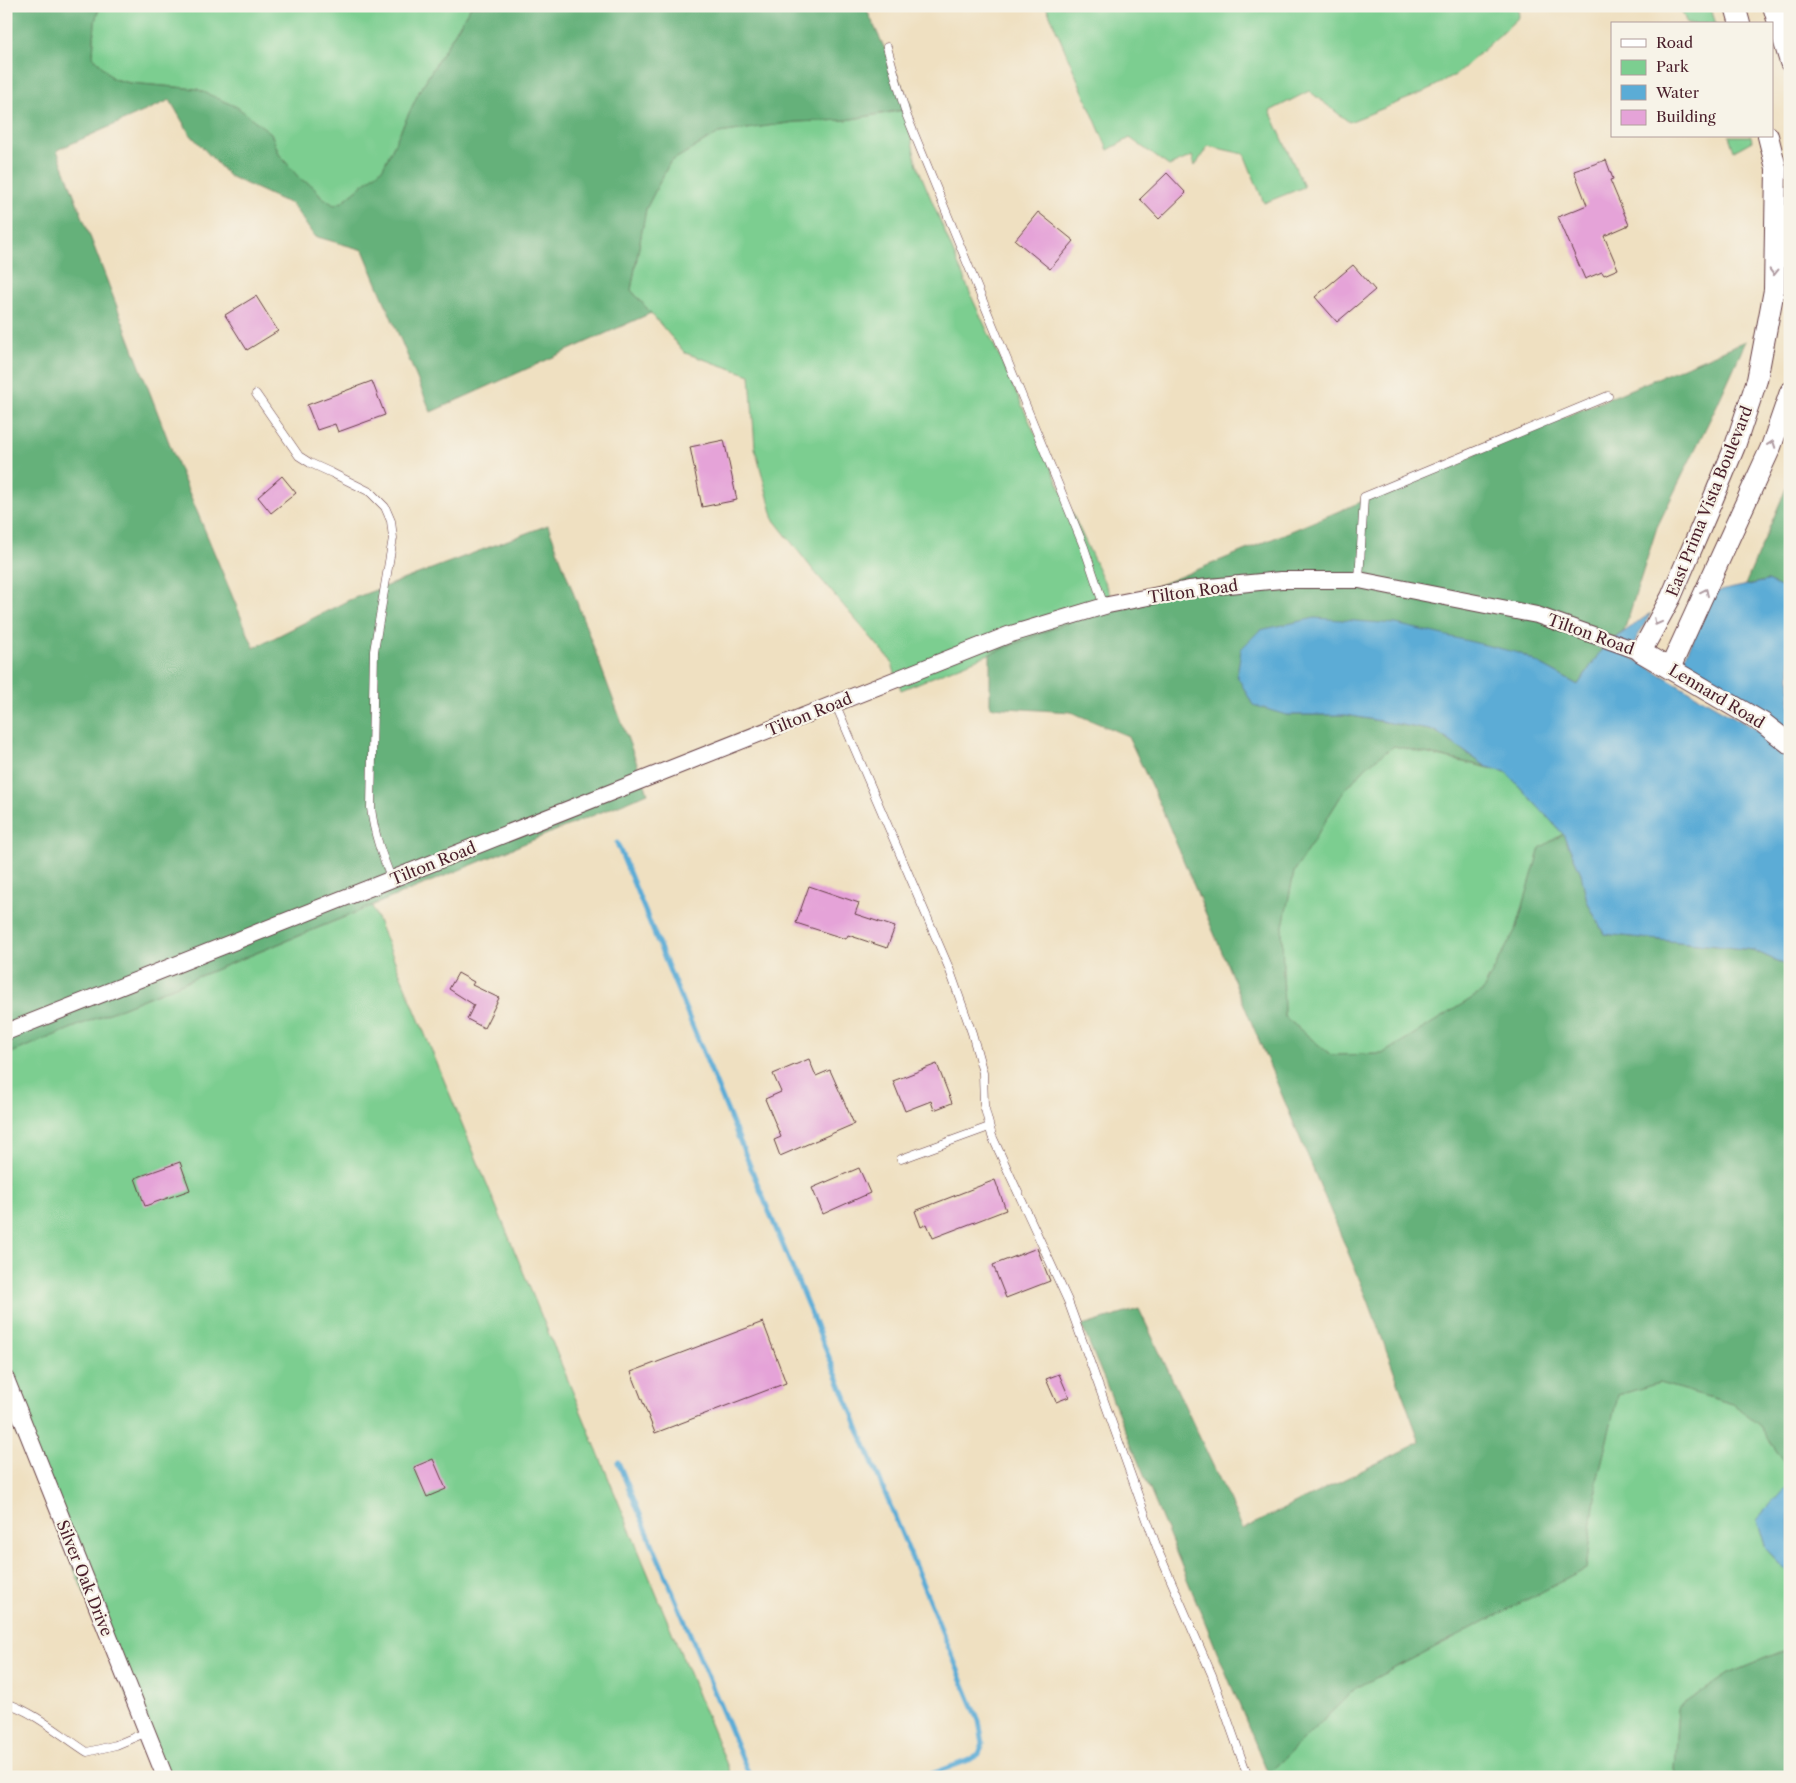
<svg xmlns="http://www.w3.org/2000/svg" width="1796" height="1783" font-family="'Libre Caslon Text',serif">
  <rect width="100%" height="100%" fill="#f7f3e8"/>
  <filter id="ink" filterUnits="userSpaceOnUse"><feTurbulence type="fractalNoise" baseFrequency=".02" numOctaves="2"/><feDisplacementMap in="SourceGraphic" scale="10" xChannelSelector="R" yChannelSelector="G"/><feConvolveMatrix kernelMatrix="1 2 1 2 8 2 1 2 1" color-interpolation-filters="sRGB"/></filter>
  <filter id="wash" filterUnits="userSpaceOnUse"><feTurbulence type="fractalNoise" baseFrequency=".0096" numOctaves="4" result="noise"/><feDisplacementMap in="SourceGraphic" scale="20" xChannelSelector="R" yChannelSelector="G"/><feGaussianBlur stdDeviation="1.12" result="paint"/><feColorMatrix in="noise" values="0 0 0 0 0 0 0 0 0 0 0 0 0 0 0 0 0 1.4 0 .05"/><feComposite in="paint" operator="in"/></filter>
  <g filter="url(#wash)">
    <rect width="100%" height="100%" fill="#efe0c1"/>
    <!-- green -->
    <g fill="#7cce90" stroke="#63765e">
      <path d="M100,6h371l-51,84 -37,78 -41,34 -8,4 -13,-10 -8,-10 -13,-6 -21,-26 -8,-21 -56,-35 -18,-9 -67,-6 -17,-4 -20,-23 2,-35z"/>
      <path d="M1046,6h472l1,11 -62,57 -35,19 -73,29 -40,-31 -39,20 34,76 -40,16 -20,-49 -36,-8 -13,20 -3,-10 -23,10 -39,-28 -22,12z"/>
      <path d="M1680,6h30l6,18h-29z"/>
      <path d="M905,110l12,55 56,135 141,303 -213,87 -10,-29 -78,-91 -39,-50 -19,-72 -5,-73 -65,-22 -54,-63 15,-81 24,-47 49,-29 76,-11 51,-2z"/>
      <path d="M1729,136h22l1,5 -18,10z"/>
      <path d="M1394,746l112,26 57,62 -23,14 -23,79 -35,65 -100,62 -51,1 -47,-39 -2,-85 12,-59 50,-81 23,-25z"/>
      <path d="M372,906l360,871h-570l-156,-368v-354z"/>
      <path d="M1659,1383l74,21 27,22 30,45v12l-32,36 8,30 24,25v75l-61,25 -51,34 -4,61 2,8h-407l-1,-3 88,-86 230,-119 11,-88 21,-86z"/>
    </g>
    <!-- forest -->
    <g fill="#65b17a" stroke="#586852">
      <path d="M6,6h94l-5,15 -2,35 20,23 17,4 67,6 40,18 34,26 8,21 21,25 13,7 8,10 13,9 8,-3 41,-34 37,-78 51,-84h394l47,102 -66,12 -51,2 -76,11 -49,29 -24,47 -15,81 20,23 -220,99 -68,-162 -49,-14 -22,-32 -11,-4 -52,-24 -40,-43 -19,-33 -113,50 121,316 76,182 95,-48 199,-75 100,268 -642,262z"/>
      <path d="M1746,341l-29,64 -60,122 -33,104 -20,15 -26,39 -59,-32 -233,62h60l89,16 52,36 -93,-21 -27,20 -23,25 -50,81 -12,59 2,85 47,39 51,-1 100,-62 35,-65 23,-79 23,-14 18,39 6,28 17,33 149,16 37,17v504l-30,-45 -27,-22 -74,-21 -41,12 -21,86 -11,88 -230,119 -88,86 -186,-448 57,-17 104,220 177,-87 -52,-142 -207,-493 -33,-71 -57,-24 -81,-5v-53l263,-107z"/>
      <path d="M1790,479v112l-23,-10 -22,4z"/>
      <path d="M1790,1649v128h-114l-2,-8 4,-61 51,-34z"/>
    </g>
    <!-- water -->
    <g fill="#5bacd6" stroke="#526680">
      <path d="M1767,581l23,10v141l-108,-68 33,-72z"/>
      <path d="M1651,613l-15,26 -7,17 129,75 32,24v212l-37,-17 -149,-16 -17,-33 -6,-28 -18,-39 -57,-62 -19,-5 -52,-36 -89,-16h-60l-33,-10 -16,-29 4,-27 19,-19 55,-12 81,6 123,29 59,32 26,-39z"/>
      <path d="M1790,1483v91l-24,-25 -9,-30z"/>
    </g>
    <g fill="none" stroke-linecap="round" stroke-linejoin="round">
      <!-- stream -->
      <g stroke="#5bacd6" stroke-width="5">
        <path d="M617,843l362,878 4,22 -4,11 -10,6 -46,17"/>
        <path d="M618,1462l132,315"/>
      </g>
    </g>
    <g id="blocks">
      <!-- building -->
      <g fill="#e5a3d8">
        <path d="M1606,160l7,19 -3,1 19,45 -25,11 14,33 -14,6 -2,-3 -17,7 -27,-62 29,-12 -13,-34z"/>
        <path d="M1167,173l19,20 -27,26 -19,-20z"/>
        <path d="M1038,212l36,29 -24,28 -35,-29z"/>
        <path d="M1353,265l22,25 -38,32 -22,-25z"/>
        <path d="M256,296l22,35 -31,19 -22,-35z"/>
        <path d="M372,381l13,34 -47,17 -3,-8 -18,6 -10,-25z"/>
        <path d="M724,440l13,60 -35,7 -12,-60z"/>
        <path d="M282,476l14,17 -25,20 -13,-16z"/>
        <path d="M809,886l50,17 -4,11 40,13 -8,21 -39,-13 -2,4 -50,-16z"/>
        <path d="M458,973l16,9 -2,3 27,13 -15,30 -17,-9 7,-14 -25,-16z"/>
        <path d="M809,1059l7,17 14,-6 24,54 -74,32 -6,-16 7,-3 -16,-38 16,-7 -8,-18z"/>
        <path d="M937,1064l15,39 -18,7 -3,-9 -26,10 -12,-30z"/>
        <path d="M180,1162l10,28 -45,16 -10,-28z"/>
        <path d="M859,1168l11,25 -47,21 -11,-26z"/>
        <path d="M995,1180l11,30 -73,28 -6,-14 -6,3 -6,-16z"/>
        <path d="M1037,1248l13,33 -44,17 -13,-33z"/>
        <path d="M763,1322l23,61 -131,50 -24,-61z"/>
        <path d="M1059,1374l10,23 -13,5 -10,-23z"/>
        <path d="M433,1459l13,30 -19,8 -13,-30z"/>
      </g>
    </g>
  </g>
  <g filter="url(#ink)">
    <use href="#blocks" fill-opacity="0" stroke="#633c42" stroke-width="1"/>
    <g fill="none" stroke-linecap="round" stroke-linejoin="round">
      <defs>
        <g id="service">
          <path d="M887,47l19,67 178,433 20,59"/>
          <path d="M256,394l43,62 11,7 22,10 38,19 15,15 6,14 2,17 -19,113 -3,157c3,26 11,48 21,72"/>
          <path d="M1359,580l5,-83 244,-101"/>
          <path d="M835,703l114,265 23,65 11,40 1,32 8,31 76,165 91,252 53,122 36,102"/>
          <path d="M901,1159l88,-32"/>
          <path d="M6,1703c29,9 56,33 81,49l29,-7 31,-13"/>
        </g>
        <g id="minor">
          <path d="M6,1032l1002,-397 100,-30 81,-16 92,-9h78l178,35 104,37"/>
          <path d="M6,1379l159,398"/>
        </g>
        <g id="tertiary">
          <path d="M1735,6l5,18"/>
          <path d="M1773,6l17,56"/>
          <path d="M1768,136l8,32 -2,122 -17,90 -22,66 -27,65 -37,86 -30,55 122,71 27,21"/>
          <path d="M1670,668l101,-221 19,-55"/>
        </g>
      </defs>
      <!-- service casing -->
      <use href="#service" stroke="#633c42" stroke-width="9"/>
      <!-- minor casing -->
      <use href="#minor" stroke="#633c42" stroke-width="18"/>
      <!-- tertiary casing -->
      <use href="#tertiary" stroke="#633c42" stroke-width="22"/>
      <!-- service -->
      <use href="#service" stroke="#fff" stroke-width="8"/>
      <!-- minor -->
      <use href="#minor" stroke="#fff" stroke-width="16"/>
      <!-- tertiary -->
      <use href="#tertiary" stroke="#fff" stroke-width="20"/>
    </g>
    <!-- one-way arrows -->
    <defs><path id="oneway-chevron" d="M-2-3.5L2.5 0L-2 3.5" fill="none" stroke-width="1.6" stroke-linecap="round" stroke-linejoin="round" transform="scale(1.25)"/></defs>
    <g stroke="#ae9aa0">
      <use href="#oneway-chevron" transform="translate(1774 272) rotate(91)"/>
      <use href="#oneway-chevron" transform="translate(1772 444) rotate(-70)"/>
      <use href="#oneway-chevron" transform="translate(1705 592) rotate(-65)"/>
      <use href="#oneway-chevron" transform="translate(1657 622) rotate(118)"/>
    </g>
  </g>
  <g text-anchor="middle" stroke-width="4.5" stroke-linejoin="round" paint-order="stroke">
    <!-- street labels -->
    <g font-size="16" fill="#4a1f2b" stroke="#f7f3e8">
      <text transform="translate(1709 501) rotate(-68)" y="6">East Prima Vista Boulevard</text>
      <text transform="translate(1193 591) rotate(-8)" y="6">Tilton Road</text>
      <text transform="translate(1591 634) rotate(20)" y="6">Tilton Road</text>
      <text transform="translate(1717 696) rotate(31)" y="6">Lennard Road</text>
      <text transform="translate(809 714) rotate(-22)" y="6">Tilton Road</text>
      <text transform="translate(433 863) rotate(-22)" y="6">Tilton Road</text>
      <text transform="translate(85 1578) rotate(68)" y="6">Silver Oak Drive</text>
    </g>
  </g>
  <!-- margin -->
  <rect width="1796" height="1783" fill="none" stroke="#f7f3e8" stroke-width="25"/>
  <!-- legend -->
  <rect x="1611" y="22" width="162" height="115" fill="#f7f3e8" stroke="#b29e9c"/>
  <rect x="1621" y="39" width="25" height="8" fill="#ffffff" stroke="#b29e9c"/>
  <text x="1656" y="48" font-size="15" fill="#4a1f2b">Road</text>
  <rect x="1621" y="60" width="25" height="15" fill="#7cce90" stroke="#b29e9c"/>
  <text x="1656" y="72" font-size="15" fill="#4a1f2b">Park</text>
  <rect x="1621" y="85" width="25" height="15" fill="#5bacd6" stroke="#b29e9c"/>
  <text x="1656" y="98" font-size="15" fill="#4a1f2b">Water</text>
  <rect x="1621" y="110" width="25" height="15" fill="#e5a3d8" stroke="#b29e9c"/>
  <text x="1656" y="122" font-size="15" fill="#4a1f2b">Building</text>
</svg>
